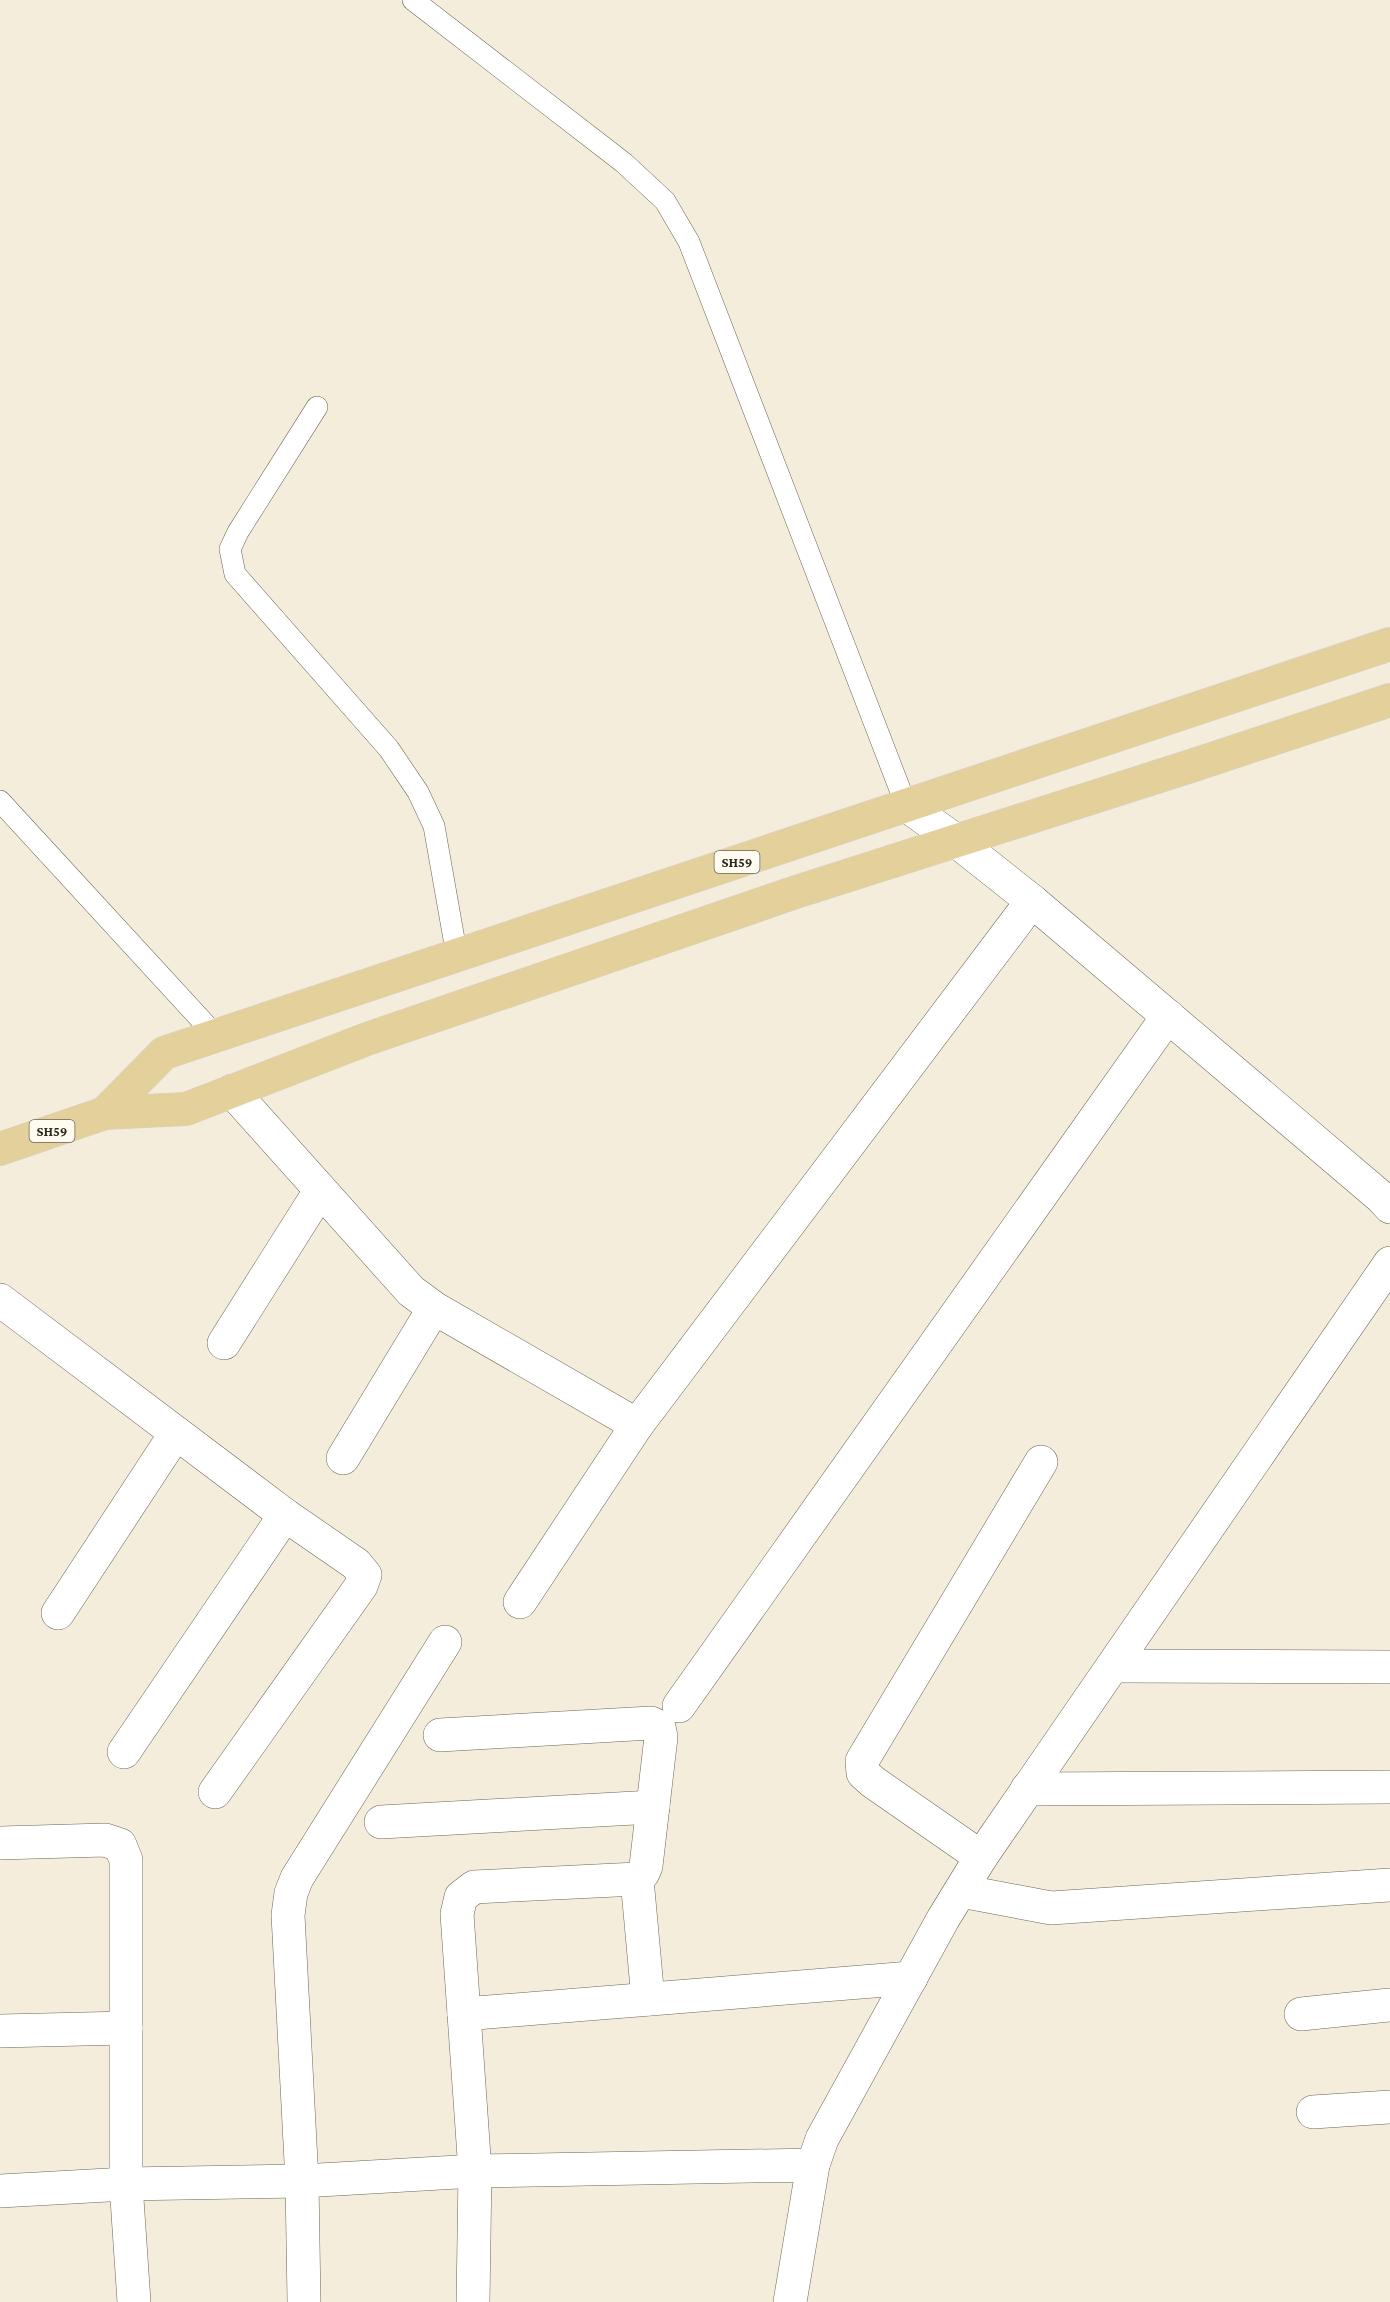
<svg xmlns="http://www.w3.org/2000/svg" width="1390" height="2302" font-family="'Crimson Pro',serif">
  <rect width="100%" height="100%" fill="#f4eddb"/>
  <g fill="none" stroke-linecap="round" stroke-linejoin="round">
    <defs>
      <g id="lane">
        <path d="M413,0l211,163 41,38 24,41 217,563"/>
        <path d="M317,407l-79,125 -8,17 5,25 154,175 29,43 16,34 23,130"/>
        <path d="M0,801l216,235"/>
      </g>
      <g id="street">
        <path d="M906,805l49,35 77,61 350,297 8,9"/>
        <path d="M232,1091l179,200 23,17 203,117"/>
        <path d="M0,1300l285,215 71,49 9,11 -4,11 -146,206"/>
        <path d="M224,1343l96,-152"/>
        <path d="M343,1458l91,-150"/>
        <path d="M520,1602l117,-177 395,-524"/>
        <path d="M58,1613l118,-180"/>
        <path d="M1114,1666l276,1"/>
        <path d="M679,1706l489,-690"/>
        <path d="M440,1735l211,-12 8,4 2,10 -15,129 -3,7 -6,6 -163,8 -13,10 -4,17 18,257 -2,131"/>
        <path d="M124,1752l161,-237"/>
        <path d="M1027,1789l363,-2"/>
        <path d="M381,1822l272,-15"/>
        <path d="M0,1843l105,-3 15,5 6,15v324l8,118"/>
        <path d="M981,1857l-108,-75 -10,-9 -1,-12 179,-299"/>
        <path d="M637,1879l11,120"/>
        <path d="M961,1891l90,17 339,-23"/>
        <path d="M464,2014l447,-36"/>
        <path d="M1301,2014l89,-9"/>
        <path d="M0,2031l126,-3"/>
        <path d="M1313,2112l77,-5"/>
        <path d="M0,2191l126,-7 176,-3 173,-10 338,-6"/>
        <path d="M304,2302l-2,-121 -14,-266 3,-22 6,-15 148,-236"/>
        <path d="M790,2302l23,-137 9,-26 121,-220 38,-62 409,-594"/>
      </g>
      <g id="primary">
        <path d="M105,1113l59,-60 1226,-409"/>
        <path d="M0,1149l105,-36 81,-4 181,-70 429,-147 398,-127 196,-65"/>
      </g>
    </defs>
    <!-- lane casing -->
    <use href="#lane" stroke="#6c6656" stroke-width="22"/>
    <!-- street casing -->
    <use href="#street" stroke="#6c6656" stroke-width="34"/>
    <!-- primary casing -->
    <use href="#primary" stroke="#d4d4d2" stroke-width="34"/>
    <!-- lane -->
    <use href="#lane" stroke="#fff" stroke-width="21"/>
    <!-- street -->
    <use href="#street" stroke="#fff" stroke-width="33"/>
    <!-- primary -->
    <use href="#primary" stroke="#e3d09b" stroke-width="33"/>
  </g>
  <g text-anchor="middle" stroke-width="6" stroke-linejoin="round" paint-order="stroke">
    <!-- shield labels -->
    <g fill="#fffbf0" stroke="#69675e" stroke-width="1.5">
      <rect x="714.5" y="851" width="45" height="22" rx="4.5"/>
      <rect x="29.5" y="1120" width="45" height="22" rx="4.5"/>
    </g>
    <g font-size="14" font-weight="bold" fill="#292720">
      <text x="737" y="867">SH59</text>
      <text x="52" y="1136">SH59</text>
    </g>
  </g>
</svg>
